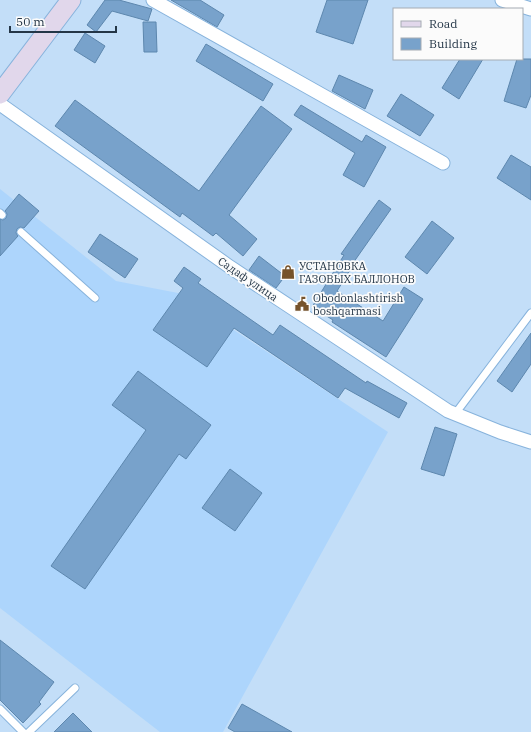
<svg xmlns="http://www.w3.org/2000/svg" width="531" height="732" font-family="'IBM Plex Serif',serif">
  <rect width="100%" height="100%" fill="#c3def8"/>
  <!-- built -->
  <path fill="#add5fc" d="M0,189l116,92 62,12 210,139 -165,300h-63l-160,-124z"/>
  <!-- building -->
  <g fill="#78a2cb" stroke="#5d87ae">
    <path d="M105,0h14l33,9 -4,12 -36,-10 -16,21 -9,-7z"/>
    <path d="M171,0h29l24,15 -7,12z"/>
    <path d="M327,0h41l-15,44 -37,-12z"/>
    <path d="M143,22h13l1,30h-13z"/>
    <path d="M85,33l20,13 -10,17 -21,-13z"/>
    <path d="M206,44l67,40 -10,17 -67,-40z"/>
    <path d="M460,59h23l-24,40 -17,-11z"/>
    <path d="M517,59h14v36l-5,13 -22,-7z"/>
    <path d="M339,75l34,15 -8,19 -33,-18z"/>
    <path d="M401,94l33,21 -14,21 -33,-20z"/>
    <path d="M75,100l124,91 62,-85 31,23 -63,86 28,24 -14,17 -27,-23 -3,3 -31,-23 -2,4 -125,-91z"/>
    <path d="M301,105l61,37 4,-7 20,12 -22,40 -21,-12 12,-22 -61,-38z"/>
    <path d="M511,155l20,12v33l-34,-22z"/>
    <path d="M19,194l20,17 -15,17 -4,-1 -3,2 -1,4 2,3 -18,20v-37l3,1 3,-2 1,-4 -2,-3z"/>
    <path d="M379,200l12,9 -40,57 1,1 -15,24 46,30 21,-34 19,12 -37,58 -54,-35 1,-2 -21,-13 32,-52 -3,-1z"/>
    <path d="M432,221l22,17 -27,36 -22,-17z"/>
    <path d="M100,234l38,25 -13,19 -37,-26z"/>
    <path d="M259,256l26,20 -9,12 -27,-18z"/>
    <path d="M184,267l17,12 -3,4 75,52 7,-10 86,58 1,-2 40,22 -8,15 -54,-30 -7,10 -104,-70 -27,39 -54,-37 30,-42 -9,-7z"/>
    <path d="M531,333v31l-19,28 -15,-11z"/>
    <path d="M138,371l73,54 -25,34 -7,-5 -94,135 -34,-23 95,-136 -34,-25z"/>
    <path d="M435,427l22,7 -13,42 -23,-7z"/>
    <path d="M230,469l32,24 -27,38 -33,-23z"/>
    <path d="M0,640l54,42 -15,20 2,2 -18,19 -23,-23z"/>
    <path d="M242,704l50,28h-57l-7,-4z"/>
    <path d="M73,713l19,19h-38z"/>
  </g>
  <g fill="none" stroke-linecap="round" stroke-linejoin="round">
    <defs>
      <g id="service">
        <path d="M0,213l2,2"/>
        <path d="M21,232l74,66"/>
        <path d="M455,414l76,-101"/>
        <path d="M0,709l23,23"/>
        <path d="M29,732l46,-44"/>
      </g>
      <g id="minor">
        <path d="M153,0l290,163"/>
        <path d="M502,0l29,9"/>
        <path d="M0,104l230,163 218,144 52,21 31,10"/>
      </g>
      <path id="secondary" d="M0,94l71,-94"/>
    </defs>
    <!-- service casing -->
    <use href="#service" stroke="#87b3dc" stroke-width="9"/>
    <!-- minor casing -->
    <use href="#minor" stroke="#87b3dc" stroke-width="15"/>
    <!-- secondary casing -->
    <use href="#secondary" stroke="#87b3dc" stroke-width="21"/>
    <!-- service -->
    <use href="#service" stroke="#fff" stroke-width="7"/>
    <!-- minor -->
    <use href="#minor" stroke="#fff" stroke-width="13"/>
    <!-- secondary -->
    <use href="#secondary" stroke="#e1d7eb" stroke-width="19"/>
  </g>
  <!-- icons -->
  <defs>
    <symbol id="shop-bare" viewBox="-9 -9 18 18"><path d="M-5-2.5h2.3a2.7 3.5 0 0 1 5.4 0H5L5.5 6h-11ZM-1.5-2.5h3a1.5 2.3 0 0 0-3 0Z" fill="#76532c" stroke="#fbfbfb" stroke-width="2.5" paint-order="stroke"/></symbol>
    <symbol id="civic-bare" viewBox="-9 -9 18 18"><path d="M-.6-6.5H3V-4.5H.6V-3L4-1V1h2V6H-6V1h2V-1L-.6-3ZM-1.2 2.5V6h2.4V2.5Z" fill="#76532c" stroke="#fbfbfb" stroke-width="2.5" paint-order="stroke"/></symbol>
  </defs>
  <g fill-rule="evenodd">
    <use href="#shop-bare" x="278" y="262" width="20" height="20"/>
    <use href="#civic-bare" x="292" y="294" width="20" height="20"/>
  </g>
  <g text-anchor="middle" stroke-width="3.5" stroke-linejoin="round" paint-order="stroke">
    <!-- poi labels -->
    <g font-size="11" fill="#243647" stroke="#fbfbfb" text-anchor="start">
      <text x="299" y="270">УСТАНОВКА<tspan x="299" dy="13">ГАЗОВЫХ БАЛЛОНОВ</tspan></text>
      <text x="313" y="302">Obodonlashtirish<tspan x="313" dy="13">boshqarmasi</tspan></text>
    </g>
    <!-- street labels -->
    <g font-size="11" fill="#243647" stroke="#fbfbfb">
      <text transform="translate(248 279) rotate(34)" y="4">Садаф улица</text>
    </g>
  </g>
  <!-- legend -->
  <rect x="393" y="8" width="130" height="52" fill="#fbfbfb" stroke="#a5acb3"/>
  <rect x="401" y="21" width="20" height="6" fill="#e1d7eb" stroke="#a5acb3"/>
  <text x="429" y="28" font-size="12" fill="#243647">Road</text>
  <rect x="401" y="38" width="20" height="12" fill="#78a2cb" stroke="#a5acb3"/>
  <text x="429" y="48" font-size="12" fill="#243647">Building</text>
  <!-- scale -->
  <path d="M10 26v6h106v-6" fill="none" stroke="#243647" stroke-width="2"/>
  <text x="16" y="26" font-size="12" fill="#243647" stroke="#fbfbfb" stroke-width="3" paint-order="stroke">50 m</text>
</svg>
